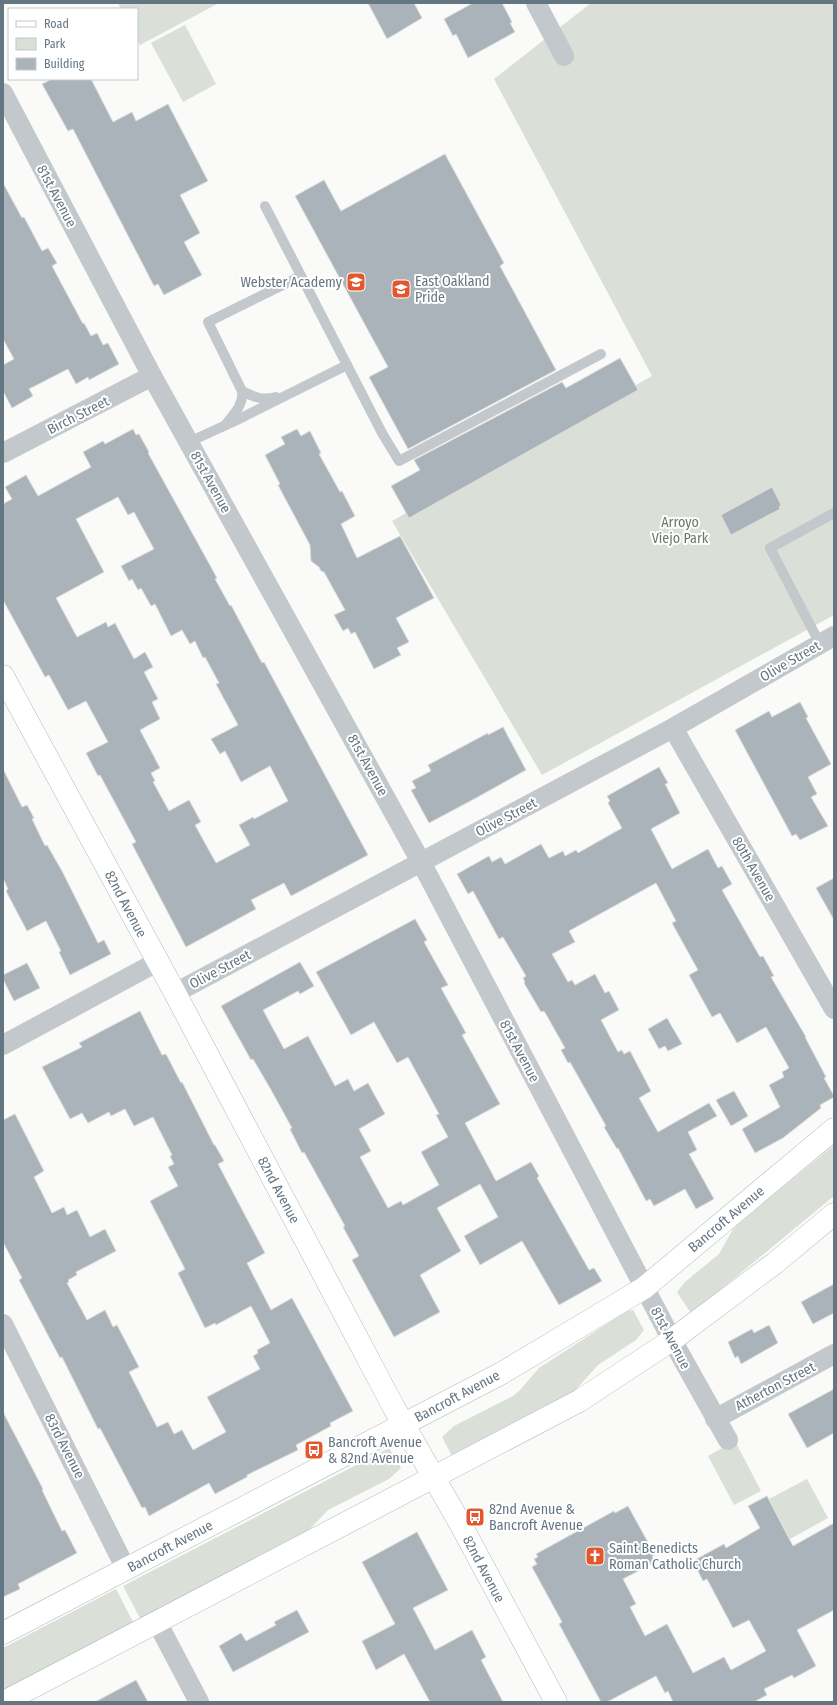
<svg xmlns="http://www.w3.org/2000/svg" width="837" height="1705" font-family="'Fira Sans Condensed',sans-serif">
  <rect width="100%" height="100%" fill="#fafaf8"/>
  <!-- green -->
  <g fill="#dadfd7">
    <path d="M118,3h101l-79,42 -3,-6v-30h-16z"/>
    <path d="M591,3h243v612l-292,160 -150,-254 260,-145 -158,-297z"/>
    <path d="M185,25l31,59 -33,18 -32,-59z"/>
    <path d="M834,1145v51l-137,113 -7,3 -13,-20 8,-10 34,-28 14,-25 11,-10z"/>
    <path d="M633,1310l11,20 -8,10 -38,25 -27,30 -118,63 -11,-21 12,-11 59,-30 7,-6 19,-22 88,-57z"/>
    <path d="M735,1441l26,50 -27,14 -26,-49z"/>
    <path d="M389,1448l12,20 -12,11 -61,31 -24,25 -163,85 -18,-34z"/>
    <path d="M807,1479l21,39 -38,21 -21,-40z"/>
    <path d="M116,1589l18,35 -131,68v-44z"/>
  </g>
  <!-- building -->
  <g fill="#aab3b9" stroke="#dcdcda" fill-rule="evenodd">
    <path d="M368,3h46l8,15 -35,21z"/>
    <path d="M473,3h29l10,19 -2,1 5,9 -47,26 -12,-24 -3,2 -9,-17z"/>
    <path d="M52,79h39l22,43 19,-10 4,9 32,-17 40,77 -28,14 20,38 -16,9 18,33 -38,20 -6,-11 -4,2 -81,-157 -5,2 -26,-47z"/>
    <path d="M445,154l59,109 -4,3 56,104 -148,79 -39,-72 19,-10 -93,-171 29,-16 17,31z"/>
    <path d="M3,183l19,35 2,-1 18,34 6,-3 9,15 -5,3 31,58 1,-1 7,13 6,-3 6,12 5,-2 11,21 -30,16 -1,-3 -12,7 -8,-15 -39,20 4,7 -21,12 -9,-17v-26l11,-6 -11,-20z"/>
    <path d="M620,358l18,32 -229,128 -18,-32 29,-16 -6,-10 148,-78 4,6z"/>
    <path d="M133,429l3,6 3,-1 10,18 -1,1 69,125 -2,1 15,27 1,-1 31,58 2,-1 104,193 -77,41 -7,-13 -33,17 5,9 -70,38 -54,-103 4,-2 -36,-67 -2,1 -12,-23 22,-11 -22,-41 -18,9 -19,-35 -4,2 -42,-77v-96l9,-5 -7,-12 21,-12 12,21 53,-29 -8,-15 20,-11 2,3zM118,497l10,18 6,-3 20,37 -33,17 8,15 3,-2 6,11 3,-2 10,18 4,-2 16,32 11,-6 8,14 5,-3 8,17 2,-1 14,26 -3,1 22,41 -27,14 9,15 5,-3 16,31 29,-16 18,35 -34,18 -1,-2 -14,8 11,20 -34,18 -21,-38 6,-3 -12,-22 -20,11 -16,-29 2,-1 -4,-8 9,-5 -20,-38 20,-11 -8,-17 6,-3 -14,-27 9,-5 -8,-15 -11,7 -19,-36 -7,4 -2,-5 -29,15 -21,-39 48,-26 -28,-53z"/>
    <path d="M297,429l4,7 9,-5 11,22 -2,1 21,38 2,-1 13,25 -14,8 16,34 43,-22 34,62 -38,20 13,24 -12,6 4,7 -27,14 -19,-37 -4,2 -3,-6 -5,3 -9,-16 11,-5 -21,-38 -3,-1 -2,-4 -8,-6 -1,-16 -32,-60 2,-1 -15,-29 20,-11 -4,-7z"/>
    <path d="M772,487l9,18 -2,2 1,2 -49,26 -10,-20z"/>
    <path d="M800,702l8,15 -2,1 25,46 -23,13 9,17 -6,3 17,29 -28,14 -4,-6 -4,2 -57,-106 34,-19 3,6z"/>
    <path d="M503,727l23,43 -50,28 -47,25 -18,-33 5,-2 -4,-7 19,-10 -3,-6 60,-32v2z"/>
    <path d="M659,767l9,16 -3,1 15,29 -29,16 21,40 36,-20 10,19 4,-2 10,18 -10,6 38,67 3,-1 11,20 -3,1 35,60h-1l21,40 -2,1 10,18v1l-14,8 1,3 -38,30 -28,15 -13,-24 38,-22 -11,-22 15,-8 -2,-5 7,-4 -23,-41 -29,16 -17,-30 -8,4 -23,-42 9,-5 -26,-47 4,-2 -20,-38 -87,48 6,11 -23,12 16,28 4,-2 3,5 20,-11 10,19 4,-2 10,19 -18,10 17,32 4,-2 2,4 6,-3 21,40 -12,7 19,34 51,-29 8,13 -29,16 9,18 -8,4 25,45 -18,10 -11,-20 -31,17 -4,-7 -4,2 -28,-53 -1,1 -13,-22 2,-1 -36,-64 -2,1 -7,-13 4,-2 -18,-32 -3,-5 -3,1 -17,-29 1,-1 -2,-4 3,-2 -23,-39 -4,2 -26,-48 -5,3 -11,-20 32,-18 3,6 9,-5 4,7 36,-20 8,14 14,-7 2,5 11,-6 2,3 44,-25 -14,-25 2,-2 -3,-5z"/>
    <path d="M3,769l19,38 5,-2 7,13 -2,1 13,27 2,-1 15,26 36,72 6,-3 7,14 -41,21 -11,-23 2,-1 -15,-30 -19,10 -21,-40 2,-2 -5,-11z"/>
    <path d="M834,878v42l-18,-32z"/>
    <path d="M415,919l12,21 -3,2 24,43 -7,3 25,45 -4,2 38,69 -35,19 31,58 35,-19 8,14 -2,2 52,92 5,-2 8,13 -43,24 -37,-64 -42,24 -16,-29 34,-19 -18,-33 -43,24 24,43 -41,24 20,37 -46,25 -42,-77 7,-4 -16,-29 2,-1 -41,-74 -2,1 -12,-24 2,-1 -22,-40 -17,-29 -2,1 -30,-54 79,-44 14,24 -14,8 -2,-3 -35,19 21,39 24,-13 27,50 13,-7 6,12 14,-8 17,31 -26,15 12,22 -11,6 28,51 13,-7 2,4 36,-20 -18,-33 27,-15 -12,-22 3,-1 -31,-57 -11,6 -23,-41 -23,13 -35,-63z"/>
    <path d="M27,963l13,25 -26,13 -11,-22v-4z"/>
    <path d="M140,1011l22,44 4,-1 15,29 1,-1 32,63h1l9,16 -6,3 47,89 -18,10 24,47 21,-12 61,113 -23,12 1,3 -35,19 2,5 -51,25v2l-32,17 -6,-11 -60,33 -4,-9 -3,1 -42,-80 -2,1 -36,-72 -2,1 -41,-78 3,-2 -19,-36v-122l12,-6 29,57 -10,6 18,36 12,-6 3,8 10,-5 13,27 15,-8 11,22 -40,21 1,3 -9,5 1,2 -2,1 20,37 18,-10 8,17 4,-2 22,42 -10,5 28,55 11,-5 6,12 8,-4 11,20 33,-18 -19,-35 53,-28 -7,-13 5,-3 -1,-3 13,-7 -19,-37 -35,19 -1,-2 -10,5 -8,-16 -19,-39 7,-4 -35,-68 28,-15 -10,-19 6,-3 -4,-8 2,-1 -19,-38 -19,9 -9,-17 -14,7 -2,-4 -21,11 -6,-10 -12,6 -28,-52 40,-20 -3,-4z"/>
    <path d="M667,1018l15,26 -14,7 -3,-5 -6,3 -11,-20z"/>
    <path d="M734,1091l14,25 -17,10 -15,-26z"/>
    <path d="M834,1284v29l-21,11 -12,-22z"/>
    <path d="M769,1325l9,18 -37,21 -3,-8 -3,2 -7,-16 24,-13 2,4z"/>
    <path d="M834,1389v44l-27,15 -19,-34z"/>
    <path d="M3,1412l40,77 -1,1 20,41 3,-1 12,23 -59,31 2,5 -17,8z"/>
    <path d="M767,1496l26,50 41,-23v87l-37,20 19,36 -22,12 -2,-3 -28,14 3,6 -13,7h-81l-5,-11 -3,2 -9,-17 -49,26h-6l-42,-78 3,-2 -30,-55 5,-3 -3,-5 4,-2 -2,-3 78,-43 1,2 13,-7 27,49 -3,1 3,6 -32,17 13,25 -6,3 15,29 22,-12 26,49 31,-16 7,13 35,-19 -17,-31 -16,8 -26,-49 -4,2 -10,-20 31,-17 2,4 34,-20 -12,-22z"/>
    <path d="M417,1532l31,58 -35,18 22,42 37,-20 14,27 -5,3 22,42h-73l-26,-48 -28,16 -14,-29 33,-17 -33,-62z"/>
    <path d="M297,1610l12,22 -76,40 -14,-26 22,-13 5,8 30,-16 -2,-3z"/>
    <path d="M136,1680l12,22h-53z"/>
  </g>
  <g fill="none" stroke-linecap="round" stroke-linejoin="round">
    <defs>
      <g id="secondary">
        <path d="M3,676l172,317 218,413 68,119 95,177"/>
        <path d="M3,1633l499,-260 142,-85 190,-159"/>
        <path d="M4,1702l575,-301 93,-61 103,-77 59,-49"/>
      </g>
    </defs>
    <!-- secondary casing -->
    <use href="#secondary" stroke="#b3babf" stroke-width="23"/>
    <!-- lane -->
    <g stroke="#c3c8cc" stroke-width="10">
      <path d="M347,365l35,68 17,28 202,-107"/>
      <path d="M242,391c12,6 21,10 34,6"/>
      <path d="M226,424c8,-10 18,-20 16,-33l-34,-69 93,-46"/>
      <path d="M189,442l48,-22 110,-55 -82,-159"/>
      <path d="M820,644l-50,-96 64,-35"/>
    </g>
    <!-- street -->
    <g stroke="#c3c8cc" stroke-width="20">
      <path d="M536,3l28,53"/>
      <path d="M3,93l149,283 269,486 251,478 56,100"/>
      <path d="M3,453l149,-77"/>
      <path d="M673,728l161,281"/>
      <path d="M175,993l498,-265 161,-92"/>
      <path d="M3,1045l154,-83"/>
      <path d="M3,1324l123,245"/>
      <path d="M715,1419l119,-65"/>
      <path d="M157,1622l42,80"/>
    </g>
    <!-- secondary -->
    <use href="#secondary" stroke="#fff" stroke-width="22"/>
  </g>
  <!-- icons -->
  <defs>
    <symbol id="school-square" viewBox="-11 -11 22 22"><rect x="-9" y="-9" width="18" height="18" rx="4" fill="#e4572e" stroke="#fff"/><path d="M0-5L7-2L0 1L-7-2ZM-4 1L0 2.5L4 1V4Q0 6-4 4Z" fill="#fff"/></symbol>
    <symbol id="bus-square" viewBox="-11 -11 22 22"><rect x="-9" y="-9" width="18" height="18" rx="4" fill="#e4572e" stroke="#fff"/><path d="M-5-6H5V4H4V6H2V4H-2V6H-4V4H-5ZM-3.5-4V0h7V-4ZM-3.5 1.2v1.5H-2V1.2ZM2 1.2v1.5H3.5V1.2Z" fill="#fff"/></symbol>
    <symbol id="church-square" viewBox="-11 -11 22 22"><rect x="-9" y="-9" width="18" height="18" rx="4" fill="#e4572e" stroke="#fff"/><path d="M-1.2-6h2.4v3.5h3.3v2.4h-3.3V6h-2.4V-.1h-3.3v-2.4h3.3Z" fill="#fff"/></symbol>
  </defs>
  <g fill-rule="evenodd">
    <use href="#school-square" x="345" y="271" width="22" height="22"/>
    <use href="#school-square" x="390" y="278" width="22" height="22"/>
    <use href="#bus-square" x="303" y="1439" width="22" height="22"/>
    <use href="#bus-square" x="464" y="1506" width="22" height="22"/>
    <use href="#church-square" x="584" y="1545" width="22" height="22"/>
  </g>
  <g text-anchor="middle" stroke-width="4" stroke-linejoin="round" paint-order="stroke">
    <!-- street labels -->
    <g font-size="14" fill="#657683" stroke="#fff">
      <text transform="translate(57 196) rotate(62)" y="5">81st Avenue</text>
      <text transform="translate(78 415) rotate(-27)" y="5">Birch Street</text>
      <text transform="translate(211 482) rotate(61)" y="5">81st Avenue</text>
      <text transform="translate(790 661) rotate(-30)" y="5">Olive Street</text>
      <text transform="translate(368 765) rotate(61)" y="5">81st Avenue</text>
      <text transform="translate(506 817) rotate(-28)" y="5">Olive Street</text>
      <text transform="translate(754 869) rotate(60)" y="5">80th Avenue</text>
      <text transform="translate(126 904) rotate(62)" y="5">82nd Avenue</text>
      <text transform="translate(220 969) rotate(-28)" y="5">Olive Street</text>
      <text transform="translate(520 1051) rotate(62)" y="5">81st Avenue</text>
      <text transform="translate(279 1190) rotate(62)" y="5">82nd Avenue</text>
      <text transform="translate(726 1219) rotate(-40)" y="5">Bancroft Avenue</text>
      <text transform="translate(671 1338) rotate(62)" y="5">81st Avenue</text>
      <text transform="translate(775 1386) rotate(-28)" y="5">Atherton Street</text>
      <text transform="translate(457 1396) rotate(-28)" y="5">Bancroft Avenue</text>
      <text transform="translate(65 1446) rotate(63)" y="5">83rd Avenue</text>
      <text transform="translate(170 1546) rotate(-28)" y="5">Bancroft Avenue</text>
      <text transform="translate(484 1569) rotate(62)" y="5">82nd Avenue</text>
    </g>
    <!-- poi labels -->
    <g font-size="14" fill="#657683" stroke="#fff" text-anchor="start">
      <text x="415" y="286">East Oakland<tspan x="415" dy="16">Pride</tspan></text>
      <text x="342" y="287" text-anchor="end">Webster Academy</text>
      <text x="328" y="1447">Bancroft Avenue<tspan x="328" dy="16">&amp; 82nd Avenue</tspan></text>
      <text x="489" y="1514">82nd Avenue &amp;<tspan x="489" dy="16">Bancroft Avenue</tspan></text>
      <text x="609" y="1553">Saint Benedicts<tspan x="609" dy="16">Roman Catholic Church</tspan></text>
    </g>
    <!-- park labels -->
    <g font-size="14" fill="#687a64" stroke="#fff">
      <text x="680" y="527">Arroyo<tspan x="680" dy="16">Viejo Park</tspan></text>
    </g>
  </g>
  <!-- border -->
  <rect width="837" height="1705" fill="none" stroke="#657683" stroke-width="8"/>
  <!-- legend -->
  <rect x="8" y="8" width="130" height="72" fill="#ffffff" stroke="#c1c8cd"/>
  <rect x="16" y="21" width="20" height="6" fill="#ffffff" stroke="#c1c8cd"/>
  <text x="44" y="28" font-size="12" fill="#657683">Road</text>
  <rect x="16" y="38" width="20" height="12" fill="#dadfd7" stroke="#c1c8cd"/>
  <text x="44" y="48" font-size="12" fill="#657683">Park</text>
  <rect x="16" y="58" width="20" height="12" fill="#aab3b9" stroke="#c1c8cd"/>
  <text x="44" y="68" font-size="12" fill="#657683">Building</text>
</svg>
